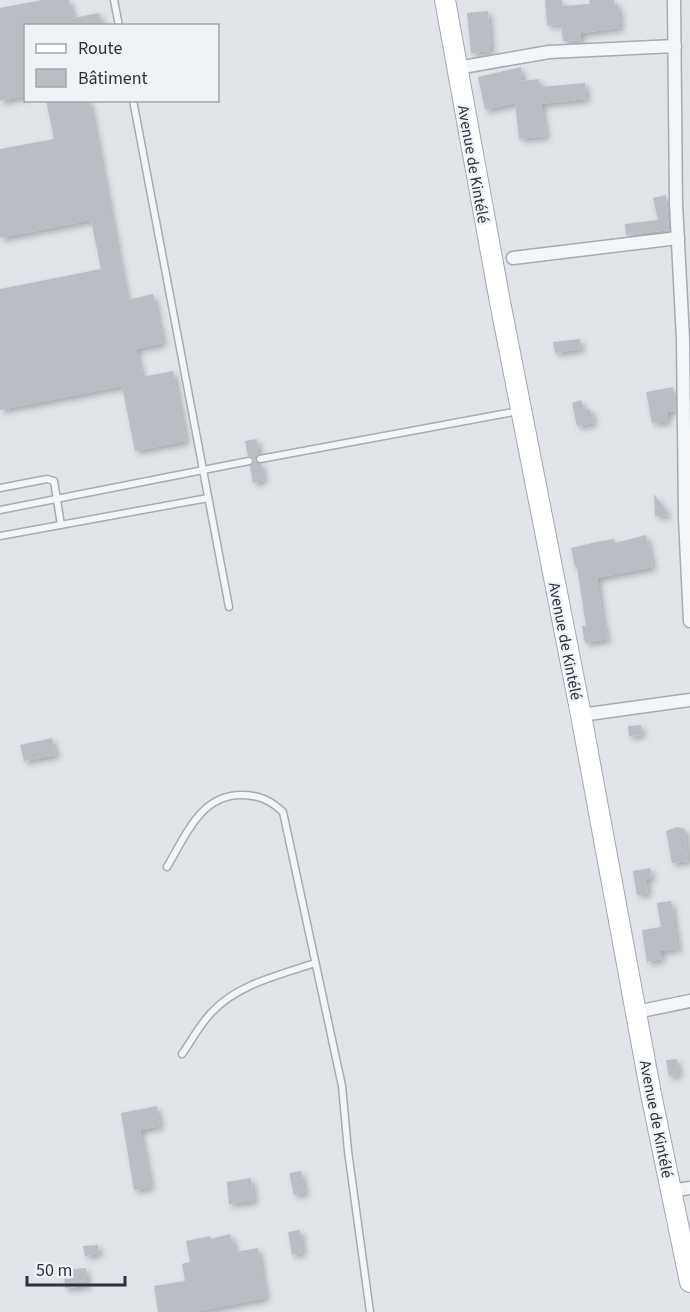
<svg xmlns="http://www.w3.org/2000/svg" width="690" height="1312" font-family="'Source Sans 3',sans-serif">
  <defs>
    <filter id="shadow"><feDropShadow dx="3.5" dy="3.5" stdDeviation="3" flood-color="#0004"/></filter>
  </defs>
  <rect width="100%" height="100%" fill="#e1e4e8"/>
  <!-- building -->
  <g fill="#b9bdc4" filter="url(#shadow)">
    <path d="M42,0h27l4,18 26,-5 3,13h-76v70l-26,5v-93z"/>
    <path d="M545,0h17v6l28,-2 -1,-4h25v5l4,-1 2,24 -39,5v7l-18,1 -2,-17 -14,1z"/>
    <path d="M488,11l3,40 -20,2 -4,-40z"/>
    <path d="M521,67l1,14 17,-2 1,8 45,-4 1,16 -45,5 5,32 -27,3 -4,-36 -30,7 -7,-33z"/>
    <path d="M46,100h43l38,200 26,-6 10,49 -27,6 6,28 31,-6 13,70 -51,10 -13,-65 -122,24v-121l101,-20 -10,-49 -91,18v-89l54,-10z"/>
    <path d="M666,195l3,35 -43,5 -1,-11 33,-4 -5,-22z"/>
    <path d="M580,339l1,10 -26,4 -2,-11z"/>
    <path d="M673,387l3,24 -9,1 1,9 -16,2 -6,-31z"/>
    <path d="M581,400l3,10 6,-1 4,14 -17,3 -5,-23z"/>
    <path d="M257,439l2,15 -4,3v4l6,3 3,16 -11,3 -3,-17 4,-5 -1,-4 -5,-1 -3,-15z"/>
    <path d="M654,494l15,21 -14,1z"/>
    <path d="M646,535l7,32 -56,11 6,44 5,17 -23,4 -3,-17h4l-9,-59h-2l-4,-19 25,-6 18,-3 1,4z"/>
    <path d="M641,725l1,10 -13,1 -1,-10z"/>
    <path d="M52,738l4,17 -32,6 -4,-16z"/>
    <path d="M677,827l8,2 3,32 -16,2 -6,-32z"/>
    <path d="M650,868l2,10 -6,1 2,14 -11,2 -4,-24z"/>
    <path d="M671,901l7,48 -18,2 2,8 -15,3 -5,-32 19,-3 -4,-24z"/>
    <path d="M677,1059l2,16 -10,1 -3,-16z"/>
    <path d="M157,1106l3,20 -20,4 11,57 -17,3 -13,-77z"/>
    <path d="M301,1171l4,22 -11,2 -5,-22z"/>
    <path d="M251,1178l3,23 -25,3 -2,-22z"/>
    <path d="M300,1230l3,23 -11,2 -4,-23z"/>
    <path d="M230,1234l6,18 22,-4 8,50 -72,14h-36l-4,-26 31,-5 -3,-17 8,-2 -4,-21 24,-5 1,3z"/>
    <path d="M98,1245l1,9 -14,2 -2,-10z"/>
    <path d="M86,1268l1,18 -22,2 -1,-18z"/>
  </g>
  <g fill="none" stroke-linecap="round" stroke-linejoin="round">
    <defs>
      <g id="lane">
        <path d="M114,0l5,26"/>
        <path d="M133,100l96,507"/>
        <path d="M260,459l259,-48"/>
        <path d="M0,488l47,-9 7,2 7,44"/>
        <path d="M0,510l249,-49"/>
        <path d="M0,536l208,-38"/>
        <path d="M167,867c18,-30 33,-72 74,-72 18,0 29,5 42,17l59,274 6,65 22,161"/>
        <path d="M182,1054c10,-14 18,-30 30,-42 26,-28 68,-37 103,-49"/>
      </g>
      <g id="street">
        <path d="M674,0l2,204 7,135 2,179 5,103"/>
        <path d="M457,68l92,-16 126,-6"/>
        <path d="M513,258l165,-20"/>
        <path d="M581,715l109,-15"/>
        <path d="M636,1012l54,-11"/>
        <path d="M671,1191l19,-3"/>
      </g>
      <path id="primary" d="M445,0l55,302 81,413 70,379 39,188"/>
    </defs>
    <!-- lane casing -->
    <use href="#lane" stroke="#a7abb2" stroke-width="9"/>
    <!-- street casing -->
    <use href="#street" stroke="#a7abb2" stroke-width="15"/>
    <!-- primary casing -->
    <use href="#primary" stroke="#a2a8b2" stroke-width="22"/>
    <!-- lane -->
    <use href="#lane" stroke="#f3f5f7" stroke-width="6"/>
    <!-- street -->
    <use href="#street" stroke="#f3f5f7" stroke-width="12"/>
    <!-- primary -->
    <use href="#primary" stroke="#fff" stroke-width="20"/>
  </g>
  <g text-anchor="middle" stroke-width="4.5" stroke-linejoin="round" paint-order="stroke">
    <!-- street labels -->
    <g font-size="16" fill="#2b323e" stroke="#f0f3f6">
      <text transform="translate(474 164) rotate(80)" y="6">Avenue de Kintélé</text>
      <text transform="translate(566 641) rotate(79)" y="6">Avenue de Kintélé</text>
      <text transform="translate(657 1119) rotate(79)" y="6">Avenue de Kintélé</text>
    </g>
  </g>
  <!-- legend -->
  <rect x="24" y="24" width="195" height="78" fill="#f0f3f6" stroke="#a1a6ac" stroke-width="1.5"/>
  <rect x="36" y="44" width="30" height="9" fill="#ffffff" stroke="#a1a6ac" stroke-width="1.5"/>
  <text x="78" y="54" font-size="18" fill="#2b323e">Route</text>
  <rect x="36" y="69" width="30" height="18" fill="#b9bdc4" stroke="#a1a6ac" stroke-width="1.5"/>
  <text x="78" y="84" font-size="18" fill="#2b323e">Bâtiment</text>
  <!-- scale -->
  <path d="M27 1276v9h98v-9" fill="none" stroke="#2b323e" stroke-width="3"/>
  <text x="36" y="1276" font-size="18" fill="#2b323e" stroke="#f0f3f6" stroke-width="4.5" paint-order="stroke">50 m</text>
</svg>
